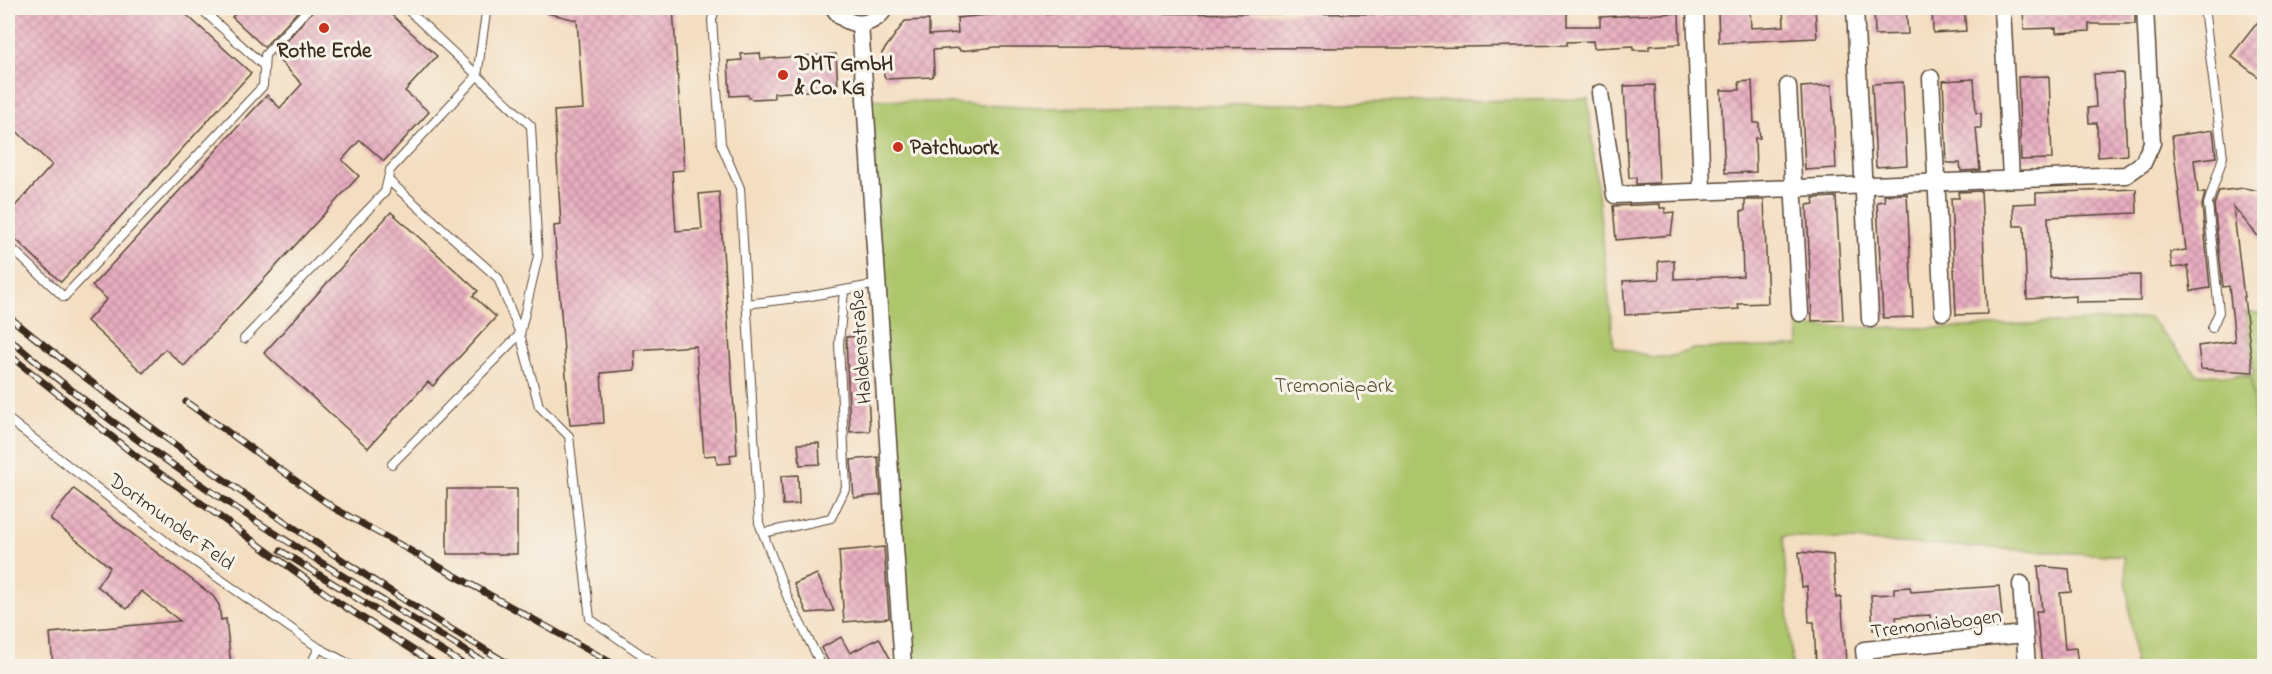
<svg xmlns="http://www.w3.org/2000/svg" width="2272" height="674" font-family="'Indie Flower',sans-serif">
  <defs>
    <pattern id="grass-dots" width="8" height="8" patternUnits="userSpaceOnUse" patternTransform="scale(1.5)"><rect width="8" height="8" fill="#adc66c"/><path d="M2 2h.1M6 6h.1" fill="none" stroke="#8ea158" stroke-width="1.8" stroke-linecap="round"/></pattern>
    <pattern id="building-cross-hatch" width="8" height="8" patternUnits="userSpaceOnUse" patternTransform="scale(1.5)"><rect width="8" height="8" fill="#e9aec1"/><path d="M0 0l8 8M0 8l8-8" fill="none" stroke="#be8e9c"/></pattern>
  </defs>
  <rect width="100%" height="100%" fill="#f7f3e8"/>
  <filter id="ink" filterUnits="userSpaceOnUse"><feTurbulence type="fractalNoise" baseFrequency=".0167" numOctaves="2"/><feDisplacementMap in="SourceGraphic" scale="12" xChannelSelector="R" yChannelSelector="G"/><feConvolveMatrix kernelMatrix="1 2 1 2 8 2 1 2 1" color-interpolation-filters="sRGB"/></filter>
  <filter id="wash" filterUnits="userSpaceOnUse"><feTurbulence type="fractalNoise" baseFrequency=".008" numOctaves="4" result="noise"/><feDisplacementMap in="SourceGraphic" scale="24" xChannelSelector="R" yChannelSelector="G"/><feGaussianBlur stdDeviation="1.35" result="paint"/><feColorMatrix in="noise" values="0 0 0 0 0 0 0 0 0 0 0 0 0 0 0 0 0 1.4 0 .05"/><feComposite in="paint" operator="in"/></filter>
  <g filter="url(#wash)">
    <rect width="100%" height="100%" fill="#f4dec1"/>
    <!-- grass -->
    <g fill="url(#grass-dots)" stroke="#747845" stroke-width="1.5">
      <path d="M2246,312l13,1 5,7v138l-11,-6 -23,-43 5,-35 19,1z"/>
      <path d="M2254,462l10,4v43l-17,7z"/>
    </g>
    <!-- green -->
    <path fill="#adc66c" stroke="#747845" stroke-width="1.5" d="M870,99l168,9 550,-9 26,248 39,10h16l25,-8 105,-3 -1,-19 150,1 202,-10 47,56 54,3 13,170v119h-129l-11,-110 -341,-20 9,130h-885z"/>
    <g id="blocks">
      <!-- building -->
      <g fill="url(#building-cross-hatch)">
        <path d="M8,8h171l72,65 -190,209 -53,-50v-18l44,-49 -44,-42z"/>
        <path d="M241,8h60l-37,39 -32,-30z"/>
        <path d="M315,8h69l53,48 -32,35 24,21 -45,49 -24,-21 -18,20 17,16 -175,190 -19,-17 -22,24 -56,-52 20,-22 -15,-13 175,-191 13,13 22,-24 -28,-29z"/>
        <path d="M547,8h126l11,162 -12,1 4,60 26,-2 -3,-35 20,-2 18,262 -7,1 1,8 -14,1 -1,-9 -12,1 -8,-110 -62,4 1,20 -34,3 3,50 -34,2 -16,-199 7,-1 -7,-114 29,-2 -6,-89 -31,-7z"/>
        <path d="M1815,8l2,30 -98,5 -1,-32 32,-1 1,18 33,-2 -1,-17z"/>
        <path d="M1874,8h32l2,26 -33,1z"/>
        <path d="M1932,8h32l2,23 -33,2z"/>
        <path d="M2023,8h32l1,6 33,-1 -1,-5h32l1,3 14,-1v14h-46v7l-33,2v-5l-32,1z"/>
        <path d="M1567,11v15h33v-9l79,-4 1,31 -31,2v4h-16v-4l-39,2 -1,-7 -26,1v3l-156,3 -415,-1 -36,4 -1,-3 -26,2 1,23 -2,4 -46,2 -2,-4 -2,-22 23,-32 24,-1v15l29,-2 -1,-15 50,-5 410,1z"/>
        <path d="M2265,13v69l-34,-26z"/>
        <path d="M760,53l1,6 75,-5 2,35 -64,4v5l-22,1 -3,-1 -1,-3 -18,1 -2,-35 14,-1 -1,-6z"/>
        <path d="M2123,73l4,82 -29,2 -1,-34h-8l-1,-15 8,-1 -2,-33z"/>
        <path d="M2049,76l3,83 -31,1 -3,-83z"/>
        <path d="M1974,79l2,34h5v15h-5l4,42 -19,1 -1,-8h-13l-4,-82z"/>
        <path d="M1752,81l2,42h5v6l1,9h-5l1,34 -31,1 -4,-83h19l-1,-8z"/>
        <path d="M1903,82l4,83 -31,2 -4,-83z"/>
        <path d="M1655,85l4,98 -23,1v-7l-7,1 -5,-92z"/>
        <path d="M1832,85l4,83 -31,2 -4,-83z"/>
        <path d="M2213,130l3,27 -22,3 4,33h7l-3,12 8,83 -19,3 -3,-25 -16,2 -2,-16 16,-2 -14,-114z"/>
        <path d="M2244,188l21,4v53l-32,-39 20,166 -52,-3 -3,-23 37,-5 -6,-55 -6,1 -9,-82 5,-14z"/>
        <path d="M2136,189l1,24 -89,4 2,61 90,-3v26l-64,1v-6l-49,3 -3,-73h-10l-1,-22 23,-1v-10z"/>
        <path d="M1981,191l6,123 -31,1 -5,-117h8l-1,-6z"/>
        <path d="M1907,194l6,123 -30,1 -6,-116 8,-1 -1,-6z"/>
        <path d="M1836,197l7,123 -31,1 -5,-116 7,-1 -1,-6z"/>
        <path d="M1745,200h19l4,103 -30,1 1,5 -114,6 -2,-34 36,-2 -1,-18 16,-1v19l69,-3 -2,-65h4z"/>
        <path d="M1660,204v4h5v5l9,-1 -3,23 -55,5 -3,-34z"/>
        <path d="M391,212l87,79 -5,5 23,21 -63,69 -5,-4 -60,66 -104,-95z"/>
        <path d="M865,336l5,95 -20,1 -4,-95z"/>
        <path d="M819,443l1,21 -20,1 -2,-21z"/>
        <path d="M878,457l3,38 -27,3 -3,-38z"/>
        <path d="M798,475l1,29 -16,1 -2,-29z"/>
        <path d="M74,489l139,107 6,9 2,15 5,-1 5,47h-178l-3,-33 130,-12 -39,-30 -14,18 -30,-23 13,-19 -60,-48z"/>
        <rect x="447" y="489" width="70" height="65"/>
        <path d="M884,547l5,71 -45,4 -5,-71z"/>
        <path d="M1799,552l34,3 3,43 5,-1 5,64 -30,2 -2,-41h-5l-2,-36 -5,1z"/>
        <path d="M2038,566l31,3 2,23 -11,1 5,56 11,-1 2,18h-36l-6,-55h6z"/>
        <path d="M817,574l17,37 -27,2 -13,-29z"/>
        <path d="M1999,586l3,30 -71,8 -1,-9 -34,2 1,11 -24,2 -2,-35 23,-1v-6l16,-1 1,5z"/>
        <path d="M841,637l9,16 29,-15 13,24 -8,4h-56l2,-2 -9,-16z"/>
      </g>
    </g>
  </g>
  <g filter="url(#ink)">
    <use href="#blocks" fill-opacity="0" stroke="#574536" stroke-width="1.5"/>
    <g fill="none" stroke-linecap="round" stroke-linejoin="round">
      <defs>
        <g id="service">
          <path d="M200,8l64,58"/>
          <path d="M715,8l-3,12 9,124 19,44 19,335 30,78 33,65"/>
          <path d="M2204,8l19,149 -15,47 11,108 -7,16"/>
          <path d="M210,16l7,-8"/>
          <path d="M388,180l110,98 22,56 19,72 30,30 21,183 68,47"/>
          <path d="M8,245l56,52 199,-211 2,-31 44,-47"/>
          <path d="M746,304l59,-7 73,-13"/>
          <path d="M244,339l141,-147 5,-22 87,-94 9,-63"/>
          <path d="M8,419l160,124 151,105 34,18"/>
          <path d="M392,464l128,-130 18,-78 -7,-130 -125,-118"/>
          <path d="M763,533l68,-15 15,-31 -7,-144 5,-52"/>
          <path d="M315,666l-1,-8 5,-10"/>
        </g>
        <g id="minor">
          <path d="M834,8c12,20 38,21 51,0"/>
          <path d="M1695,8l7,182"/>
          <path d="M1855,8l15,311"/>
          <path d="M2002,8l9,170"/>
          <path d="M860,24l43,642"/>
          <path d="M1931,78l12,234"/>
          <path d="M1788,86l12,227"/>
          <path d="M1600,93l15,102 511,-20 17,-12 9,-20 -7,-135"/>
          <path d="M2021,584l6,82"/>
          <path d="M1866,666l-2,-16 160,-16"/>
        </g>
      </defs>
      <!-- service casing -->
      <use href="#service" stroke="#574536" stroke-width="10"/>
      <!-- minor casing -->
      <use href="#minor" stroke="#574536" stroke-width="19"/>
      <!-- service -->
      <use href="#service" stroke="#fff" stroke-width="8"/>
      <!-- minor -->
      <use href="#minor" stroke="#fff" stroke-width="16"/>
      <defs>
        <g id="rail">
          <path d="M8,316c158,129 329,246 504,350"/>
          <path d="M8,338c149,128 315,227 483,328"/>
          <path d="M8,354l128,102 203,147 99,63"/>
          <path d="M186,402l148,106 283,158"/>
          <path d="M281,551l185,115"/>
        </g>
      </defs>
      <!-- rail casing -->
      <use href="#rail" stroke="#3b2a1e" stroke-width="7"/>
      <!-- rail -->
      <use href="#rail" stroke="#f7f3e8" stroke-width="4.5" stroke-dasharray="14" stroke-linecap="butt"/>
    </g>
  </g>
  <!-- markers -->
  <g fill="#c8321e" stroke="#f7f3e8" stroke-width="2">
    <circle cx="324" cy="28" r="6"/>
    <circle cx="783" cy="75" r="6"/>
    <circle cx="898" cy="147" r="6"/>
  </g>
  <g text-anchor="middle" stroke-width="6" stroke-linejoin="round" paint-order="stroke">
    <!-- poi labels -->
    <g font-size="21" font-weight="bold" fill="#3b2a1e" stroke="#f7f3e8" text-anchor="start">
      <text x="324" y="57" text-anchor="middle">Rothe Erde</text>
      <text x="795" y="70">DMT GmbH<tspan x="795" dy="24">&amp; Co. KG</tspan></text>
      <text x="910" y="154">Patchwork</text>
    </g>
    <!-- street labels -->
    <g font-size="21" fill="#3b2a1e" stroke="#f7f3e8">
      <text transform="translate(860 347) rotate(-94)" y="7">Haldenstraße</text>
      <text transform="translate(172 521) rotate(36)" y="7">Dortmunder Feld</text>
      <text transform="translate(1936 623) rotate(-7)" y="7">Tremoniabogen</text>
    </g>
    <!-- park labels -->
    <g font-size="21" fill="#585132" stroke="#f7f3e8">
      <text x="1334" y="392">Tremoniapark</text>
    </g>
  </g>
  <!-- margin -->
  <rect width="2272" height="674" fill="none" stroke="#f7f3e8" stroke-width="30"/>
</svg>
